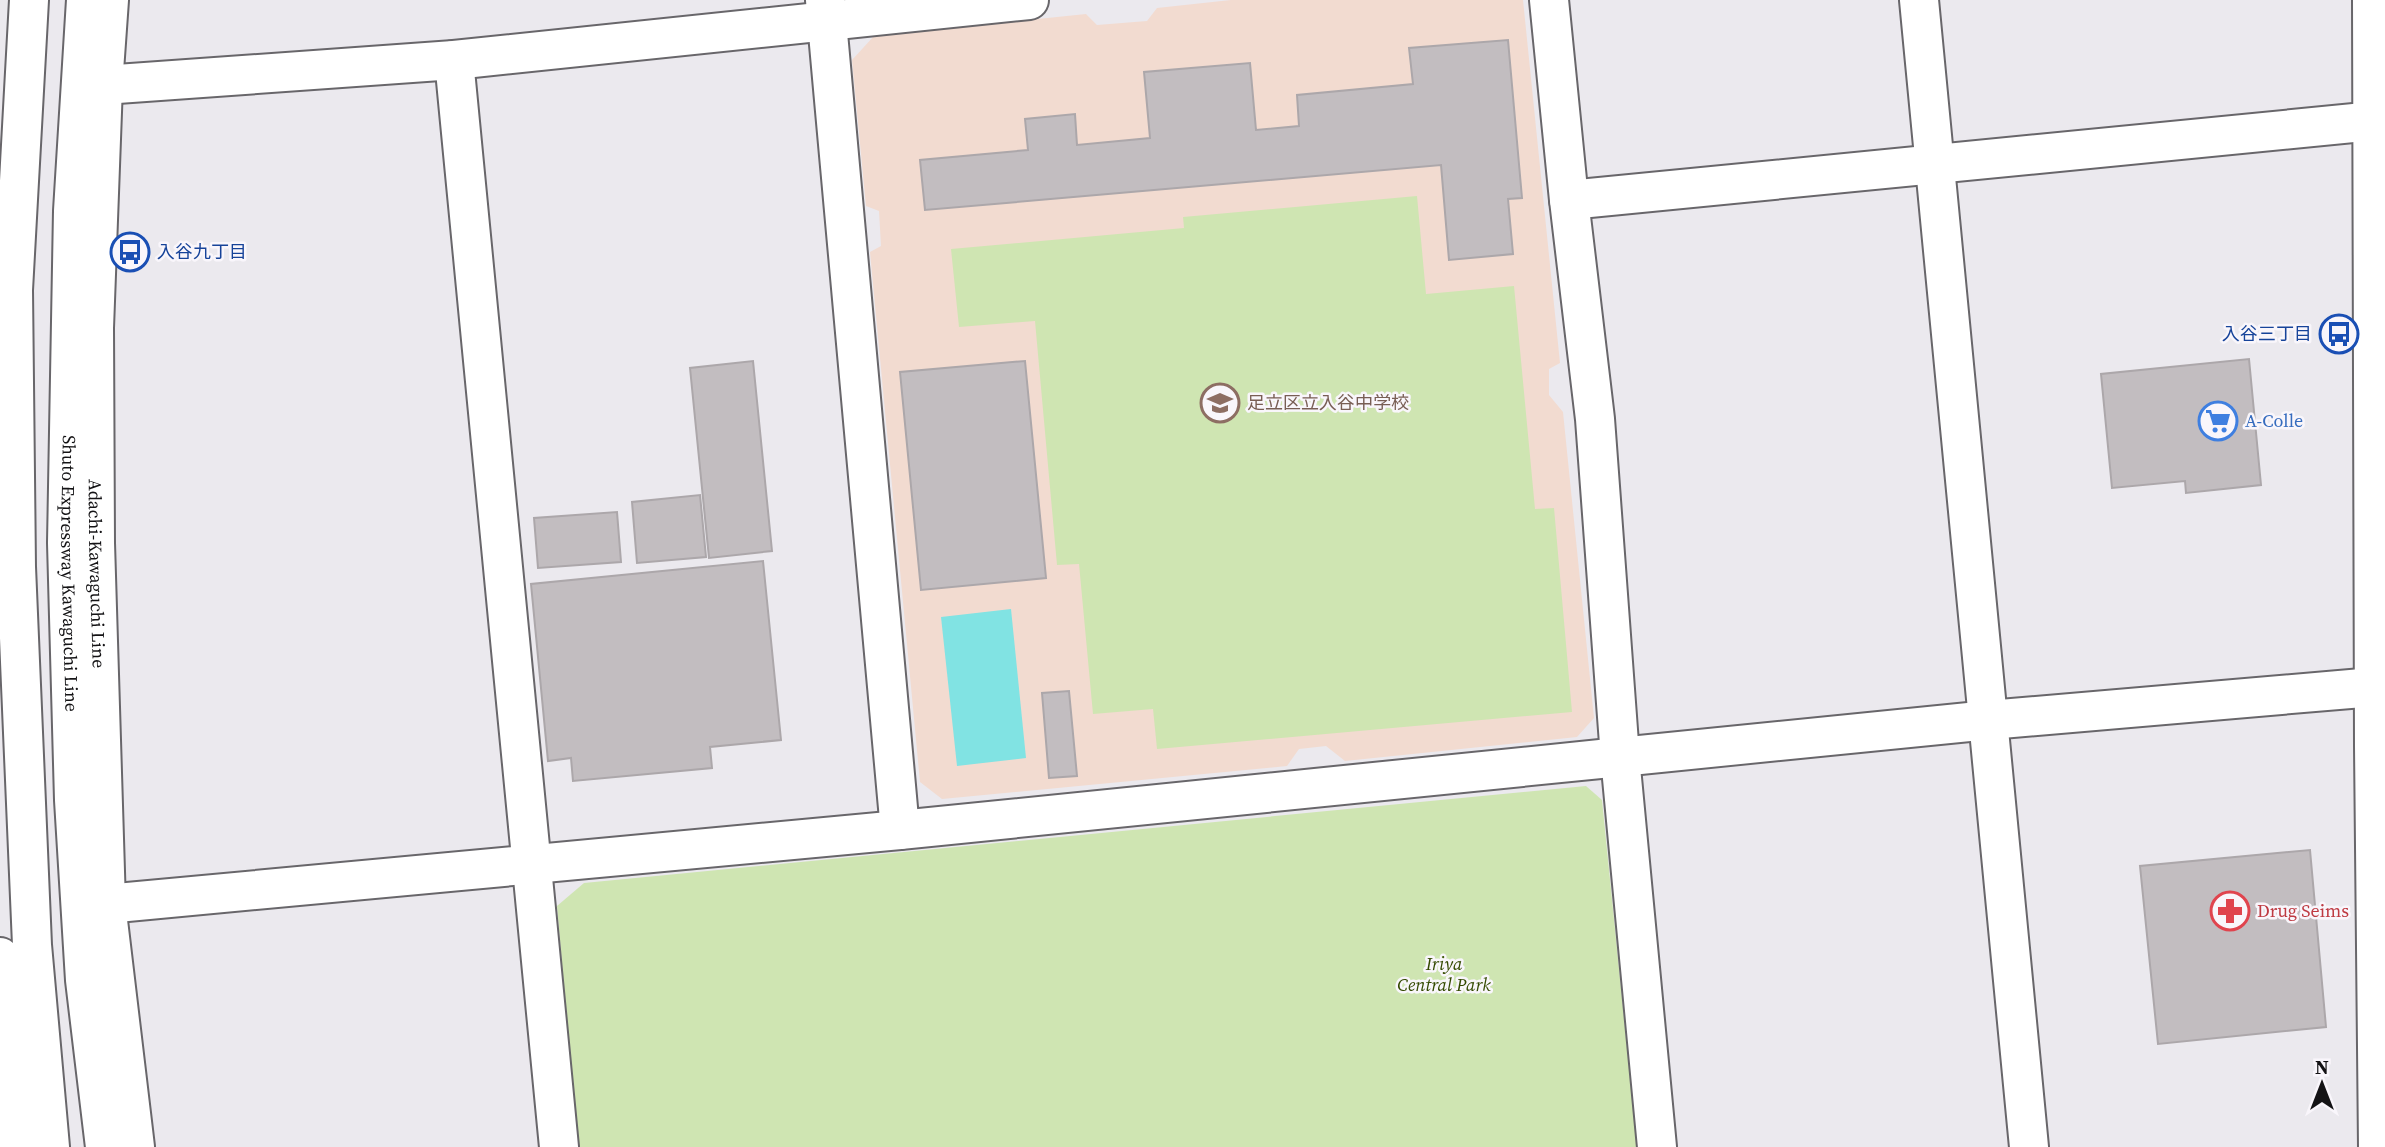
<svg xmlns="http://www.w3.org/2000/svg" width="2385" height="1147" font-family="'Source Serif 4','Noto Sans JP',serif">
  <rect width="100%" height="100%" fill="#ebe9ee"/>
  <!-- education -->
  <path fill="#f2dbd0" d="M1231,0h292l37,363 -11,6v26l14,17 31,306 -17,19 -232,24 -19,-15 -27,3 -12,17 -345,33 -22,-17 -50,-530 11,-6 -2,-35 -13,-5 -14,-146 22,-24 212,-22 11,11 50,-4 10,-13z"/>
  <!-- green -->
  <g fill="#cfe5b2">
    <path d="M1417,196l9,98 88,-8 21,223 19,-1 18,204 -415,37 -4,-40 -60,5 -14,-150 -22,1 -22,-244 -76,6 -8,-78 233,-21 -1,-11z"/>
    <path d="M1586,786l16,14 35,347h-1059l-21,-241 27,-23z"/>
  </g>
  <!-- water -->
  <path fill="#81e3e3" d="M1011,609l15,149 -69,8 -16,-149z"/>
  <!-- building -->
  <g fill="#c2bdc0" stroke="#aca7aa" stroke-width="2">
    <path d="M1508,40l14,158 -14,1 5,55 -64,6 -8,-95 -516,45 -5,-50 108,-10 -3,-31 50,-5 2,31 73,-7 -6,-66 106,-9 6,67 43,-4 -2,-31 116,-11 -4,-36z"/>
    <path d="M2249,359l12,126 -75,8 -1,-12 -73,7 -11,-114z"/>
    <path d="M753,361l19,190 -63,7 -19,-190z"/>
    <path d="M1025,361l21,217 -125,12 -21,-218z"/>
    <path d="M700,495l6,62 -69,6 -5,-61z"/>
    <path d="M617,512l4,50 -83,6 -4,-50z"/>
    <path d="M763,561l18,179 -71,7 2,21 -139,13 -2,-23 -23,3 -17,-177z"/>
    <path d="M1069,691l8,85 -28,2 -7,-85z"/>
    <path d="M2310,850l16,177 -168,17 -18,-178z"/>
  </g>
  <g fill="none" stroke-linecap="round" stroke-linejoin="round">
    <defs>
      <g id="minor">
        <path d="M825,0l75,830"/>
        <path d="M1919,0l110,1147"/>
        <path d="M454,60l105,1087"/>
        <path d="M103,85l351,-25 575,-60"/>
        <path d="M1569,200l816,-80"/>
        <path d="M106,904l794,-74 720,-73"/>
      </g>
      <g id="tertiary">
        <path d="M1549,0l20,200 26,219 25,338 37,390"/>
        <path d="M2372,0l2,746 4,401"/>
        <path d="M1620,757l369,-37 385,-33"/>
      </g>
      <g id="secondary">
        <path id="s1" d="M109,0l-6,85 -9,243 1,215 11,361 29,243"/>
      </g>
      <g id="motorway">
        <path d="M29,0l-16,290 3,277 16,378 18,202"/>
        <path id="s2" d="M86,0l-13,211 -6,332 7,257 11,180 20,167"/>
        <path d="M0,957l2,36 16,154"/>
      </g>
    </defs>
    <!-- minor casing -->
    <use href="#minor" stroke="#68666a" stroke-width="42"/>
    <!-- tertiary casing -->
    <use href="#tertiary" stroke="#68666a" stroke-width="42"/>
    <!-- secondary casing -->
    <use href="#secondary" stroke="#68666a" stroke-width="42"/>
    <!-- motorway casing -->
    <use href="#motorway" stroke="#68666a" stroke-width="42"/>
    <!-- minor -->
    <use href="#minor" stroke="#fff" stroke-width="38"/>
    <!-- tertiary -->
    <use href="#tertiary" stroke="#fff" stroke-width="38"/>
    <!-- secondary -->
    <use href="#secondary" stroke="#fff" stroke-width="38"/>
    <!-- motorway -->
    <use href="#motorway" stroke="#fff" stroke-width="38"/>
  </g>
  <!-- icons -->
  <defs>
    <symbol id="bus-ring" viewBox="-11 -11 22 22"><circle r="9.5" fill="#f9f6fb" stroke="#1a4fb4" stroke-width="1.5"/><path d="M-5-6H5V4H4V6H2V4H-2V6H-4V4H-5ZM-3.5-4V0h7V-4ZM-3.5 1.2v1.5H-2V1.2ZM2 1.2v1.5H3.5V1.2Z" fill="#1a4fb4"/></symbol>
    <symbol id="school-ring" viewBox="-11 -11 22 22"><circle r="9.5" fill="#f9f6fb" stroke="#8d6e63" stroke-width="1.5"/><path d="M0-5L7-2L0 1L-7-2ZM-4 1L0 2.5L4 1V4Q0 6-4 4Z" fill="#8d6e63"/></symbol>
    <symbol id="supermarket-ring" viewBox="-11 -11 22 22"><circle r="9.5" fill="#f9f6fb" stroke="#3f7fe0" stroke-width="1.5"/><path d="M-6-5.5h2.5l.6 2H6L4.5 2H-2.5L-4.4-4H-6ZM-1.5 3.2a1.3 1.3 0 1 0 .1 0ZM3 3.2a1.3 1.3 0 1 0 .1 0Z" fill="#3f7fe0"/></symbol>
    <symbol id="pharmacy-ring" viewBox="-11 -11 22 22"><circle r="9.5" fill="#f9f6fb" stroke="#e0444e" stroke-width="1.5"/><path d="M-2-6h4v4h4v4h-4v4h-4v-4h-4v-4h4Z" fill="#e0444e"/></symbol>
  </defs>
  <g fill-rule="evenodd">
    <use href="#bus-ring" x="108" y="230" width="44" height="44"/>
    <use href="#bus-ring" x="2317" y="312" width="44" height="44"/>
    <use href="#school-ring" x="1198" y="381" width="44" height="44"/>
    <use href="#supermarket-ring" x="2196" y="399" width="44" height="44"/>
    <use href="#pharmacy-ring" x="2208" y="889" width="44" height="44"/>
  </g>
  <g text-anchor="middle" stroke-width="5" stroke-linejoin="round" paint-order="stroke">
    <!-- transit labels -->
    <g font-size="18" fill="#164399" stroke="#f9f6fb" text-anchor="start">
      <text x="157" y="258">入谷九丁目</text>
      <text x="2312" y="340" text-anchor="end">入谷三丁目</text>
    </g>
    <!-- education labels -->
    <g font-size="18" fill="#785e54" stroke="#f9f6fb" text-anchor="start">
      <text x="1247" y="409">足立区立入谷中学校</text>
    </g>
    <!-- shop labels -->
    <g font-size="18" fill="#366cbe" stroke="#f9f6fb" text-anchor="start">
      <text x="2245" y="427">A-Colle</text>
    </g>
    <!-- street labels -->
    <g font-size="18" fill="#141315" stroke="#f9f6fb">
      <text dy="6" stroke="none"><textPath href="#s2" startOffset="574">Shuto Expressway Kawaguchi Line</textPath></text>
      <text dy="6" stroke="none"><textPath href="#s1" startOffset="574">Adachi-Kawaguchi Line</textPath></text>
    </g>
    <!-- health labels -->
    <g font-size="18" fill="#be3a42" stroke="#f9f6fb" text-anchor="start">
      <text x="2257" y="917">Drug Seims</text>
    </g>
    <!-- park labels -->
    <g font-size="18" font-style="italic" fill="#344a00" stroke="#f9f6fb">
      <text x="1444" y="970">Iriya<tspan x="1444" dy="21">Central Park</tspan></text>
    </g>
  </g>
  <!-- north arrow -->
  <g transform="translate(2322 1084)" stroke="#f9f6fb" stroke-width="5" paint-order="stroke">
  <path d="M0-5L12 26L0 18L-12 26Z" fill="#141315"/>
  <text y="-10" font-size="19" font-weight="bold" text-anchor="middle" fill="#141315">N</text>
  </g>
</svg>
